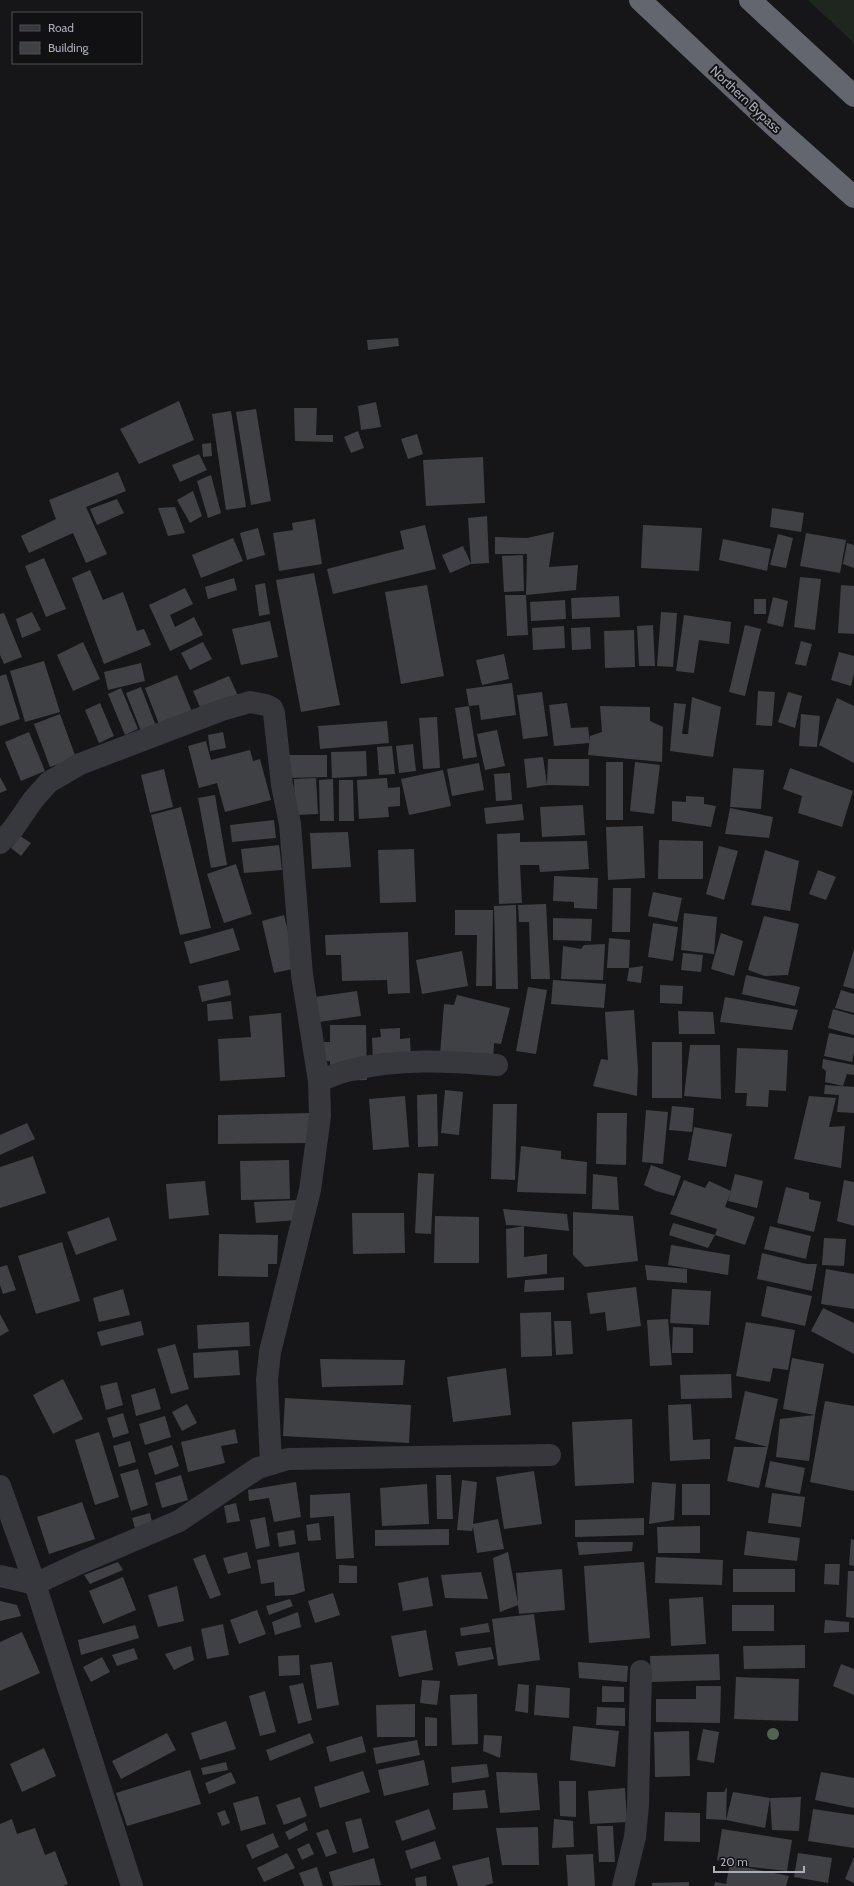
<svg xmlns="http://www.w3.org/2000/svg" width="854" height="1886" font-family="Cabin,sans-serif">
  <rect width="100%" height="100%" fill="#161618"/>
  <!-- green -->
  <path fill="#1e261f" d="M808,0h46v43z"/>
  <!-- building -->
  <g fill="#404145">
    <path d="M398,338l1,8 -31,4 -1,-10z"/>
    <path d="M179,401l15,39 -55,24 -19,-35z"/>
    <path d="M376,402l5,25 -20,3 -3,-24z"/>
    <path d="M294,408h23l-1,27h17v7l-38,-1z"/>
    <path d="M256,409l15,92 -20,4 -15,-93z"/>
    <path d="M231,411l15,96 -20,3 -14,-96z"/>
    <path d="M358,431l6,17 -13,5 -7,-16z"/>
    <path d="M417,434l6,20 -15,5 -7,-20z"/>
    <path d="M211,443l1,13 -9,1 -1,-13z"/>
    <path d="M199,454l8,16 -27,12 -8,-17z"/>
    <path d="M483,457l2,46 -59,3 -3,-46z"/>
    <path d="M118,472l8,19 -40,16 21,47 -21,9 -13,-30 -44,20 -8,-17 35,-17 -7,-19z"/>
    <path d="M211,475l10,38 -13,5 -11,-37z"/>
    <path d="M193,491l9,25 -12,7 -13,-23z"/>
    <path d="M117,499l7,14 -27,12 -7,-16z"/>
    <path d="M175,507l10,26 -17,3 -10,-28z"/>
    <path d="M772,508l32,5 -3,19 -31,-5z"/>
    <path d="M487,516l2,47 -18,1 -21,9 -8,-18 21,-9 8,18 -3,-46z"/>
    <path d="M315,519l7,45 -43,7 -6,-38 20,-3 -1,-7z"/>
    <path d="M425,525l11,44 -103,25 -6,-25 77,-20 -4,-18z"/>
    <path d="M643,525l59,3 -3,43 -58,-3z"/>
    <path d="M258,528l7,27 -18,5 -7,-27z"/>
    <path d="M554,532l-5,35 29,-2 -2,25 -50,5 1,-41h-32v-17l32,1z"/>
    <path d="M806,533l40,7 -6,33 -40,-7z"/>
    <path d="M778,534l15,4 -7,30 -16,-3z"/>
    <path d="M233,538l10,23 -42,17 -9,-23z"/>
    <path d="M723,539l48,10 -4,22 -48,-11z"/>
    <path d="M847,543l7,2v23l-11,-4z"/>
    <path d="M523,555l1,36 -20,1 -2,-36z"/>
    <path d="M44,558l22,51 -20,8 -21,-51z"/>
    <path d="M90,570l13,30 20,-8 14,39 7,-2 7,16 -47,19 -32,-86z"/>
    <path d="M314,573l26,132 -39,7 -25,-132z"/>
    <path d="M800,577l21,2 -6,51 -21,-3z"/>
    <path d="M234,578l3,12 -29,9 -3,-12z"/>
    <path d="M265,583l5,31 -11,2 -4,-31z"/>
    <path d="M427,585l17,91 -43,8 -16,-92z"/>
    <path d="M841,585l13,1v48l-16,-1z"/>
    <path d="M185,588l8,16 -23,11 5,12 19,-10 9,18 -33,16 -21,-46z"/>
    <path d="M505,595h21l2,40 -21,1z"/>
    <path d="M619,596l1,21 -48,2 -1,-21z"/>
    <path d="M773,597l15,4 -5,26 -16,-4z"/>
    <rect x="754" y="599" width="12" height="15"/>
    <path d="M565,600l1,19 -35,2 -1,-19z"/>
    <path d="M32,612l9,18 -19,8 -6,-19z"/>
    <path d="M661,612l16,1 -4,54 -16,-1z"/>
    <path d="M4,613l18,44 -18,7 -4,-9v-41z"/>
    <path d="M684,615l47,7 -2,22 -30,-4 -5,33 -18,-2z"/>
    <path d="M270,621l8,36 -37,8 -9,-36z"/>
    <path d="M653,625l2,41h-16l-2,-40z"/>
    <path d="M745,625l16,4 -16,67 -16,-4z"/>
    <path d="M564,626l1,22 -32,2 -1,-22z"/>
    <path d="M590,627l1,22 -19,1 -1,-22z"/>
    <path d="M634,630l1,37 -30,1 -1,-37z"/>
    <path d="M801,641l11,3 -6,22 -11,-2z"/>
    <path d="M83,642l17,37 -27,12 -16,-36z"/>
    <path d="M203,642l9,17 -22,11 -9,-17z"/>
    <path d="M839,652l15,4v18l-3,12 -20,-6z"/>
    <path d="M504,654l5,25 -27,6 -6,-25z"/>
    <path d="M44,661l16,51 -35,10 -15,-51z"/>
    <path d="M141,663l4,18 -37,9 -4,-18z"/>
    <path d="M6,674l14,45 -20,7v-50z"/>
    <path d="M177,675l16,39 -33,13 -15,-39z"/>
    <path d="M229,676l10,22 -36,16 -10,-23z"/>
    <path d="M512,683l4,32 -35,5 -2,-15 -10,1 8,51 -14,2 -8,-51 14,-2 -3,-17z"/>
    <path d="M141,687l15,39 -15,5 -15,-38z"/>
    <path d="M121,688l17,41 -13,6 -17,-41z"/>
    <path d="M758,691l17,1 -3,34 -16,-1z"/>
    <path d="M542,692l6,44 -25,3 -6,-44z"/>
    <path d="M788,692l14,4 -7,32 -17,-6z"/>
    <path d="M692,697l29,10 -8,50 -43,-6 4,-48 12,1 -4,30h6z"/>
    <path d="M837,698l17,8v57l-35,-18z"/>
    <path d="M100,703l14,33 -15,7 -14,-33z"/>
    <path d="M567,703l4,25 17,-1 2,16 -36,3 -5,-41z"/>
    <path d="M600,706l50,1v14l13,6 -1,35 -74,-7 2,-19 12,-4z"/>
    <path d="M60,714l16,44 -26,9 -16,-43z"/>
    <path d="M801,714l19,2 -3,31 -18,-1z"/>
    <path d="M437,717l3,51 -17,1 -4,-51z"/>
    <path d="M387,721l2,22 -69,6 -2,-23z"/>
    <path d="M497,730l8,36 -20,4 -8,-36z"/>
    <path d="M29,732l16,39 -24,10 -16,-39z"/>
    <path d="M223,732l3,16 -16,3 -2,-16z"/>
    <path d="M206,741l5,19 39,-10 3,11 7,-2 11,41 -46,12 -8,-29 -18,5 -11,-42z"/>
    <path d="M413,744l3,27 -17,2 -3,-27z"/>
    <path d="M392,746l3,28 -16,1 -2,-28z"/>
    <path d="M366,751l1,25 -35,2 -1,-26z"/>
    <path d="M287,755h40v22l-40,1z"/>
    <path d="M543,757l4,28 -20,3 -3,-29z"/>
    <path d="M548,759h41v27l-42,-1z"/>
    <rect x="606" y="762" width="17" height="58"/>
    <path d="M635,762l25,3 -6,49 -24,-3z"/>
    <path d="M479,763l5,27 -32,6 -5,-27z"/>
    <path d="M733,768l31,2 -3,39 -31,-2z"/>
    <path d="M790,768l63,23 -11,36 -44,-14 4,-17 -19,-7z"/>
    <path d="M164,769l9,38 -23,6 -9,-38z"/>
    <path d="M443,770l8,36 -42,9 -8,-36z"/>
    <path d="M510,773l2,27 -16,1 -2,-27z"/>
    <path d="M0,777l7,13 -7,3z"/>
    <path d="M316,778l2,36 -23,1 -1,-36z"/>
    <path d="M387,778l1,10 12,-1v19l-12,1 1,10 -30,2 -2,-39z"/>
    <path d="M333,779l1,42h-14l-1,-41z"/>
    <path d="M339,780h14l1,41h-15z"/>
    <path d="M215,795l12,70 -16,3 -13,-70z"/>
    <path d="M686,796l18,1v7l12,2 -5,21 -39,-6v-20l14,1z"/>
    <path d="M522,804l2,16 -38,4 -2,-16z"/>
    <path d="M583,805l2,30 -43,2 -2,-30z"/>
    <path d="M181,807l30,121 -31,7 -29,-120z"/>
    <path d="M730,808l43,9 -4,21 -44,-4z"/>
    <path d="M274,820l2,18 -44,4 -2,-17z"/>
    <path d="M643,826l2,52 -37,2 -2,-53z"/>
    <path d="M348,832l3,35 -39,2 -2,-36z"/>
    <path d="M520,833v9l67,-1 2,28 -49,3 -1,-7h-19l2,38 -23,1 -2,-70z"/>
    <path d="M20,836l11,7 -10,13 -10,-8z"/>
    <path d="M659,840l44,1v38h-45z"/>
    <path d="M279,845l3,25 -38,3 -3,-24z"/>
    <path d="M719,846l19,5 -14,49 -18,-6z"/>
    <path d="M414,849l2,53 -36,1 -2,-53z"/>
    <path d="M765,850l34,11 -9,50 -39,-6z"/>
    <path d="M236,864l16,50 -28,9 -17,-49z"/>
    <path d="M818,870l18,7 -10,23 -17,-6z"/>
    <path d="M554,876l44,2 -1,31 -23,-1v-6l-21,-1z"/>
    <path d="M613,888h18l-1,44h-18z"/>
    <path d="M653,892l29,6 -5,24 -29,-6z"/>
    <path d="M546,904l4,75h-19l-2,-57h-10l-1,-17z"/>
    <path d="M516,905l2,84h-22l-2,-83z"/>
    <path d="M455,910h38l-1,76h-16l1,-51h-22z"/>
    <path d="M684,913l33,4 -3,37 -33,-4z"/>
    <path d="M284,915l13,53 -23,5 -12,-52z"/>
    <path d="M764,916l35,8 -11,51 -23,1 -17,-6z"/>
    <path d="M553,918l39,1 -1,22 -38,-1z"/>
    <path d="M653,923l25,4 -5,34 -25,-4z"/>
    <path d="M233,928l7,22 -50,14 -6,-22z"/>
    <path d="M408,932l2,61 -22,1 -1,-14 -45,1 -1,-26h-15l-1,-20z"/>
    <path d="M721,933l22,8 -9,35 -23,-7z"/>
    <path d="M609,938l21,2 -1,28h-22z"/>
    <path d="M605,944l-2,36 -42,-1 2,-33 18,3 3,-4z"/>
    <path d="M854,949v40l-11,-3z"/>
    <path d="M462,951l6,35 -46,8 -6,-34z"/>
    <path d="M683,953l20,2 -2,17 -20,-2z"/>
    <path d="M643,966l-2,17 -14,-2 2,-13z"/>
    <path d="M746,975l54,12 -5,19 -53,-12z"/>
    <path d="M228,980l3,15 -29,7 -4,-16z"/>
    <path d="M553,980l53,4 -2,24 -53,-4z"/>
    <path d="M660,985l23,1 -1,18 -22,-1z"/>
    <path d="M528,987l19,3 -11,64 -20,-3z"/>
    <path d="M841,990l13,4v19l-19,-5z"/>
    <path d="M357,991l4,25 -42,6 -4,-25z"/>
    <path d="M457,995l53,13 -9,36 -7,-1 -1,21 -53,-9 4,-51 10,1z"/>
    <path d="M725,997l73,13 -6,20 -72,-8z"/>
    <path d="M231,1001l2,18 -25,2 -1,-17z"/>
    <path d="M833,1009l21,6v20l-26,-7z"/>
    <path d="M634,1010l4,59 -1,27 -44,-10 8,-27 7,1 -3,-48z"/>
    <path d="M678,1011l35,1 2,22h-36z"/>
    <path d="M281,1013l4,64 -65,4 -2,-42 33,-2 -2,-21z"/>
    <path d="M330,1025h36l1,55 -37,1v-20l-12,1v-20h12z"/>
    <path d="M400,1028v11l10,-1 1,22 -38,2 -1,-24 9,-1 -1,-8z"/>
    <path d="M829,1033l25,5v15l-2,9 -28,-6z"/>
    <rect x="652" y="1042" width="30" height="56"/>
    <path d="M690,1045h30l1,54 -37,-3z"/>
    <path d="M737,1048l51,2 -2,41 -17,-1 -1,17 -22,-1 1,-13h-12z"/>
    <path d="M823,1059l31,6v10l-7,-1 -4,12 -18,-4 1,-11 -4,-3z"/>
    <path d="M825,1085l29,2v26l-17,-1 2,-17 -15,-1z"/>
    <path d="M445,1090l18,2 -4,43 -18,-2z"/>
    <path d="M437,1094l1,52 -20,1 -1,-52z"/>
    <path d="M405,1096l4,51 -36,3 -4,-51z"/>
    <path d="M809,1096l27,2 -7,29 16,-1 -4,42 -47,-9z"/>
    <path d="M493,1104h24l-2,76 -24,-1z"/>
    <path d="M672,1106l22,2 -2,24 -23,-2z"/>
    <path d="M646,1110l22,2 -5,52 -21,-2z"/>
    <path d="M312,1113l1,30 -95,1v-29z"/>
    <path d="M597,1113h30l-1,52 -30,-1z"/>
    <path d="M27,1123l8,16 -35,16v-20z"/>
    <path d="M694,1127l38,7 -6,33 -38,-7z"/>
    <path d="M521,1146l40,5v8l26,3 -1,32 -69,-2z"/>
    <path d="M33,1156l13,37 -46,15v-41z"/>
    <path d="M289,1160l1,39 -49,1 -1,-39z"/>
    <path d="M651,1165l30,11 -7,20 -18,-5 -12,-6z"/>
    <path d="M418,1173l16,1 -3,60 -16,-1z"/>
    <path d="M593,1174l24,3 2,33 -27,-1z"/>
    <path d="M735,1174l28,7 -6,27 -29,-7z"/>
    <path d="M684,1180l21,8 4,-7 22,10 -6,16 30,10 -10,28 -30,-10 -7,13 -39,-13 4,-12 42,12 2,-6 -47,-15z"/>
    <path d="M844,1180l10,2v44l-17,-5z"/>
    <path d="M205,1181l4,34 -40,4 -3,-35z"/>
    <path d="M786,1187l23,6v6l12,3 -7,30 -37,-9z"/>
    <path d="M298,1200l1,20 -43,3 -2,-21z"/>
    <path d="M503,1209l64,5 2,17 -45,-5v31l23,-3v20l-40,4 -1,-49 18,-3 -18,-1z"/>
    <path d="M573,1212l60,4 5,45 -53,6 -12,-12z"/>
    <path d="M352,1213h52l1,40 -52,1z"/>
    <path d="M435,1216l44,1v46h-45z"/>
    <path d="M109,1217l8,23 -41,15 -9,-23z"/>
    <path d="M770,1226l41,10 -5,23 -42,-10z"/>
    <path d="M219,1234l59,1 -1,29h-9v13l-50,-1z"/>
    <path d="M824,1238l22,1 -2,27 -22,-1z"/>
    <path d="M62,1242l18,59 -44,13 -18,-58z"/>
    <path d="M671,1245l59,10 -2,20 -60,-10z"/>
    <path d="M762,1253l45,11h10l-5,27 -55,-12z"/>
    <path d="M7,1265l9,25 -13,4 -3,-9v-18z"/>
    <path d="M645,1265l42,4v14l-40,-3z"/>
    <path d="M826,1269l28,5v35l-33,-5z"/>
    <path d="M564,1277v13l-40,2 1,-12z"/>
    <path d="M767,1286l45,10 -7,30 -44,-10z"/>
    <path d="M636,1287l5,39 -34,5 -2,-19 -15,2 -3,-21z"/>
    <path d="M123,1289l7,26 -31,7 -6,-24z"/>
    <path d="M672,1289l39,2 -2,34 -39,-2z"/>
    <path d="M823,1308l31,15v31l-43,-23z"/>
    <path d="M551,1312l1,44 -31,1 -1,-44z"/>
    <path d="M0,1314l9,17 -9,5z"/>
    <path d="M668,1319l4,46 -22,1 -3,-46z"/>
    <path d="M141,1321l3,14 -43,11 -4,-14z"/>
    <path d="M554,1321h17l2,33 -17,1z"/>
    <path d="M249,1322l1,24 -52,3 -1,-24z"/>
    <path d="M746,1322l49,8 -7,40 -15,-2 -3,14 -34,-6z"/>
    <path d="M673,1327l20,1v25h-21z"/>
    <path d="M175,1344l14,45 -18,5 -14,-45z"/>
    <path d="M238,1350l2,25 -46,3 -1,-25z"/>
    <path d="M792,1358l32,6 -9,51 -32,-6z"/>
    <path d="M320,1359l85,1 -2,25 -81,2z"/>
    <path d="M506,1368l5,47 -58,7 -6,-45z"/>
    <path d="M731,1374l1,24 -51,1 -1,-24z"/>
    <path d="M63,1379l20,40 -30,15 -20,-39z"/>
    <path d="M117,1382l6,23 -17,5 -6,-24z"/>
    <path d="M155,1388l6,21 -25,7 -5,-21z"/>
    <path d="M745,1391l33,8 -10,48 -33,-8z"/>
    <path d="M285,1398l126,7 -2,38 -126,-7z"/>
    <path d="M825,1401l29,5v85l-44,-9z"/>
    <path d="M187,1404l10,19 -15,8 -10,-19z"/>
    <path d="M691,1404l2,36 17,-1v20l-40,2 -2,-56z"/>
    <path d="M123,1413l6,20 -16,5 -6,-20z"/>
    <path d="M815,1415l-6,46 -33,-4 4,-38z"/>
    <path d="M165,1416l6,21 -26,8 -6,-21z"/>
    <path d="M632,1419l2,64 -59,3 -3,-64z"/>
    <path d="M235,1429l3,14 -17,3 4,17 -37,9 -7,-30z"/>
    <path d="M99,1432l20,65 -24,8 -20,-65z"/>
    <path d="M130,1441l6,21 -17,5 -6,-21z"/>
    <path d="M172,1445l7,21 -24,9 -7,-22z"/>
    <path d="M734,1447h34l-9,41 -32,-7z"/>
    <path d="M770,1461l35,7 -5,26 -35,-7z"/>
    <path d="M138,1469l10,36 -17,6 -11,-37z"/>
    <path d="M534,1471l8,53 -38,5 -8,-52z"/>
    <path d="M181,1475l7,25 -26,8 -7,-25z"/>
    <path d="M436,1475h15l2,44h-16z"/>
    <path d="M462,1480l15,2 -4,42 25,-5 6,30 -27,4 -4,-26 -1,4 -15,-1z"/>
    <path d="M296,1482l5,35 -27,5 -5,-24 -20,3 -1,-11z"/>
    <path d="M652,1482l24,2 -2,36 -25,4z"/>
    <path d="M427,1484l2,40 -47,2 -2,-38z"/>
    <rect x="682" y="1484" width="28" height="31"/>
    <path d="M350,1493l4,65 -18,1 -2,-43 -24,2v-23z"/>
    <path d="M772,1493l33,4 -4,30 -33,-4z"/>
    <path d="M82,1502l13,37 -46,15 -12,-37z"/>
    <path d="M236,1503l4,18 -13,2 -3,-17z"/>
    <path d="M150,1513l3,14 -17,5 -4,-14z"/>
    <path d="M265,1517l5,29 -14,3 -6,-29z"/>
    <path d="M644,1518v17l-69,2v-17z"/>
    <path d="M319,1523l2,17 -13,1 -2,-16z"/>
    <path d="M700,1526v27h-42l-1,-26z"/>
    <path d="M449,1529v16l-74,1v-16z"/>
    <path d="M294,1530l2,14 -17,3 -2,-14z"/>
    <path d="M747,1531l53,7 -3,23 -53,-6z"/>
    <path d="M851,1539l3,1v26l-5,-1z"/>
    <path d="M577,1542h56l-1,9 -53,4z"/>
    <path d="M247,1552l4,16 -23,6 -5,-16z"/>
    <path d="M299,1552l6,39 -12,4 -18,1 -1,-14 -13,2 -4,-24z"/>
    <path d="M508,1552l10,51 -2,-30 46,-4 3,41 -46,4 -1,-9 -18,7 -7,-54z"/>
    <path d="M205,1554l16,41 -11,4 -17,-40z"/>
    <path d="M656,1557l67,3 -1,25 -67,-2z"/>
    <path d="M118,1562l5,8 -33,14 -6,-9z"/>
    <path d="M644,1562l6,76 -61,5 -5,-77z"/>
    <path d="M825,1564h15l-1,21 -15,-1z"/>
    <path d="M339,1565l18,1v17h-18z"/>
    <rect x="733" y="1569" width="62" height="23"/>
    <path d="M848,1571h6v47l-8,-1z"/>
    <path d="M481,1572l7,27 -43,-1 -4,-23z"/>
    <path d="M123,1577l13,33 -33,14 -14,-33z"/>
    <path d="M428,1577l5,29 -30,5 -5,-28z"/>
    <path d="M177,1586l7,35 -26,6 -10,-32z"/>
    <path d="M333,1593l7,22 -25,8 -7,-22z"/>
    <path d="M703,1597l3,47 -35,2 -2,-47z"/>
    <path d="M290,1599l3,7 -24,9 -3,-9z"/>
    <path d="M0,1601l17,4 4,11 -21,5z"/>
    <rect x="732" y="1605" width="42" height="26"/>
    <path d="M257,1610l9,24 -27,10 -9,-24z"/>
    <path d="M298,1612l3,15 -26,8 -3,-13z"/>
    <path d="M534,1614l6,46 -42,6 -6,-47z"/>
    <path d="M825,1620l24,2v10l-25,1z"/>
    <path d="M488,1623l2,9 -29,4 -1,-8z"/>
    <path d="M223,1624l6,31 -22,4 -6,-30z"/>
    <path d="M135,1625l4,13 -58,17 -3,-15z"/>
    <path d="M426,1630l7,40 -34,7 -8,-41z"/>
    <path d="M22,1632l18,41 -40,18v-49z"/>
    <path d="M805,1645v23l-61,1 -1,-23z"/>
    <path d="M191,1646l3,14 -20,10 -9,-16z"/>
    <path d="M491,1647l3,12 -36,7 -3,-14z"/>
    <path d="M134,1648l4,11 -21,7 -5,-11z"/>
    <path d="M719,1654l1,26 -69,2 -1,-26z"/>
    <path d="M299,1655l1,20 -21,1 -1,-20z"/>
    <path d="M102,1657l8,15 -19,10 -8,-15z"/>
    <path d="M332,1662l7,43 -22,4 -7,-44z"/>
    <path d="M578,1662l50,4 -1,16 -48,-4z"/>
    <path d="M841,1664l13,5v26l-21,-9z"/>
    <path d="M736,1677l63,2 -1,42 -64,-2z"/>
    <path d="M422,1680l18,1 -3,24 -17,-2z"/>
    <path d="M303,1683l9,37 -14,4 -9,-38z"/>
    <path d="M518,1684l11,1 -1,28 -13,-2z"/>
    <path d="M536,1685l34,3 -1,30 -35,-3z"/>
    <path d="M602,1686l22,1v15h-22z"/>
    <path d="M696,1686h25l-1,37 -64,-1v-23h40z"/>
    <path d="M265,1691l11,41 -16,4 -11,-40z"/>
    <path d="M477,1694l1,50 -26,1 -2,-50z"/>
    <path d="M415,1704v33h-38l-1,-32z"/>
    <path d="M597,1707l28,1v18l-29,-1z"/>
    <path d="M425,1717l12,1v28h-12z"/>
    <path d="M226,1721l10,28 -36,11 -9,-27z"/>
    <path d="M573,1726l46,5 -4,36 -45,-7z"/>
    <path d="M703,1729l16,3 -5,31 -17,-3z"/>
    <path d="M689,1731l1,45 -35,1 -1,-45z"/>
    <path d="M167,1733l9,17 -55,29 -9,-18z"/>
    <path d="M310,1733l4,10 -44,18 -4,-11z"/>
    <path d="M484,1735l18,1 -2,22 -17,-7z"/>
    <path d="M362,1736l4,16 -36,10 -4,-15z"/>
    <path d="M417,1740l3,15 -44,9 -3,-16z"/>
    <path d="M44,1748l12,28 -34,16 -12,-28z"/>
    <path d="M424,1760l5,25 -45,11 -6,-26z"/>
    <path d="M226,1762l2,8 -25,5 -2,-7z"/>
    <path d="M487,1764l2,13 -37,6 -1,-16z"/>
    <path d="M190,1770l11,34 -74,22 -11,-33z"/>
    <path d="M363,1771l7,21 -50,16 -6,-21z"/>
    <path d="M231,1772l5,11 -27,11 -4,-11z"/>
    <path d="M496,1772l41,1 3,37 -40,3z"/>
    <path d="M821,1772l33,6v30l-39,-8z"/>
    <path d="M559,1781h17v36l-16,-1z"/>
    <path d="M727,1787l-1,33 7,-28 37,6 -5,30 -39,-8 -20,-1 1,-27h17z"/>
    <path d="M625,1788l2,34 -37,2 -2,-33z"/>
    <path d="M485,1790l3,18 -35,2v-17z"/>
    <path d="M258,1796l8,28 -25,7 -8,-28z"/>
    <path d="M300,1797l7,19 -23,9 -8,-20z"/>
    <path d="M801,1797l-2,34 -27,-1 -2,-32z"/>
    <path d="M429,1809l7,20 -34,12 -7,-20z"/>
    <path d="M813,1809l41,6v33l-46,-7z"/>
    <path d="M225,1810l5,13 -8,3 -5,-13z"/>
    <path d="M665,1812l35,1v29l-36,-1z"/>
    <path d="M361,1818l8,30 -16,5 -8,-31z"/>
    <path d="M12,1819l5,15 18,-6 10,27 10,-4 13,33 -5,2h-63v-62z"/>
    <path d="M554,1819l19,2 1,26 -22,1z"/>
    <path d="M305,1822l3,8 -19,10 -4,-8z"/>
    <path d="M597,1826h16l2,36h-16z"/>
    <path d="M538,1827l1,38h-37l-6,-37z"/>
    <path d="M328,1829l9,24 -11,4 -10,-24z"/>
    <path d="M722,1829l70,11 -5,31 -53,-6 55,11 -3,10h-72l1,-4 11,2 4,-20 -13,-4z"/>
    <path d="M273,1833l6,14 -27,12 -6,-14z"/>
    <path d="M435,1841l6,18 -30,10 -6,-18z"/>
    <path d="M309,1843l5,11 -12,6 -5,-11z"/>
    <path d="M287,1853l8,15 -31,14 -7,-14z"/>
    <path d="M798,1853l34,5 -4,25 -34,-6z"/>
    <path d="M593,1854l2,32h-27l-2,-31z"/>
    <path d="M489,1857l4,26 -9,3h-26l-6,-20z"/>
    <path d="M854,1857v26l-9,-4z"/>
    <path d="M374,1858l7,27 -48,1 -4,-14z"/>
    <path d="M317,1867l6,19h-19l-5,-13z"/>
    <path d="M426,1876l1,10h-11l-1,-8z"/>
    <path d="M689,1882v4h-37v-3z"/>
  </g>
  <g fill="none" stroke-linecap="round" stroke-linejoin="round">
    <!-- street -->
    <g stroke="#37383d" stroke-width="22">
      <path d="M0,843l13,-14 20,-29 16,-18 31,-18 142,-54 28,-8 16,3 6,3 2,5 8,72 8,39 12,151 17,106 1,35 -10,74 -40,162 -3,28 4,84"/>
      <path d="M319,1081c11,-4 21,-9 32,-11 48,-12 97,-9 146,-5"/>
      <path d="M0,1486l35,98 97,302"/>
      <path d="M0,1576l35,8 45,-21 99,-42 79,-53 30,-9 262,-4"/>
      <path d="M623,1886l12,-49 3,-32 3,-134"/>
    </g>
    <!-- highway -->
    <g stroke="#63666e" stroke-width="22">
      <path d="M640,0l132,124 82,73"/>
      <path d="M750,0l104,96"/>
    </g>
  </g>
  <!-- trees -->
  <circle fill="#506452" cx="773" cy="1734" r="6"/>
  <g text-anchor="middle" stroke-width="4" stroke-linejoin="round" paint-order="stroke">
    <!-- street labels -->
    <g font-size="13" fill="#a8adb8" stroke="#111113">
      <text transform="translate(746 99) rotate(43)" y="5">Northern Bypass</text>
    </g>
  </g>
  <!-- legend -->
  <rect x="12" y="12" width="130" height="52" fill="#111113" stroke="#4d4f55"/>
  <rect x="20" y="25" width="20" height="6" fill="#37383d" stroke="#4d4f55"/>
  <text x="48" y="32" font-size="12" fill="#a8adb8">Road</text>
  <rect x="20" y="42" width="20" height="12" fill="#404145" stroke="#4d4f55"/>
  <text x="48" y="52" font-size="12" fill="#a8adb8">Building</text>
  <!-- scale -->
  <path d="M714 1866v6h90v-6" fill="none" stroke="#a8adb8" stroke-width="2"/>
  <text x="720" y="1866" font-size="12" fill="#a8adb8" stroke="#111113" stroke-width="3" paint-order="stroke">20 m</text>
</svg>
